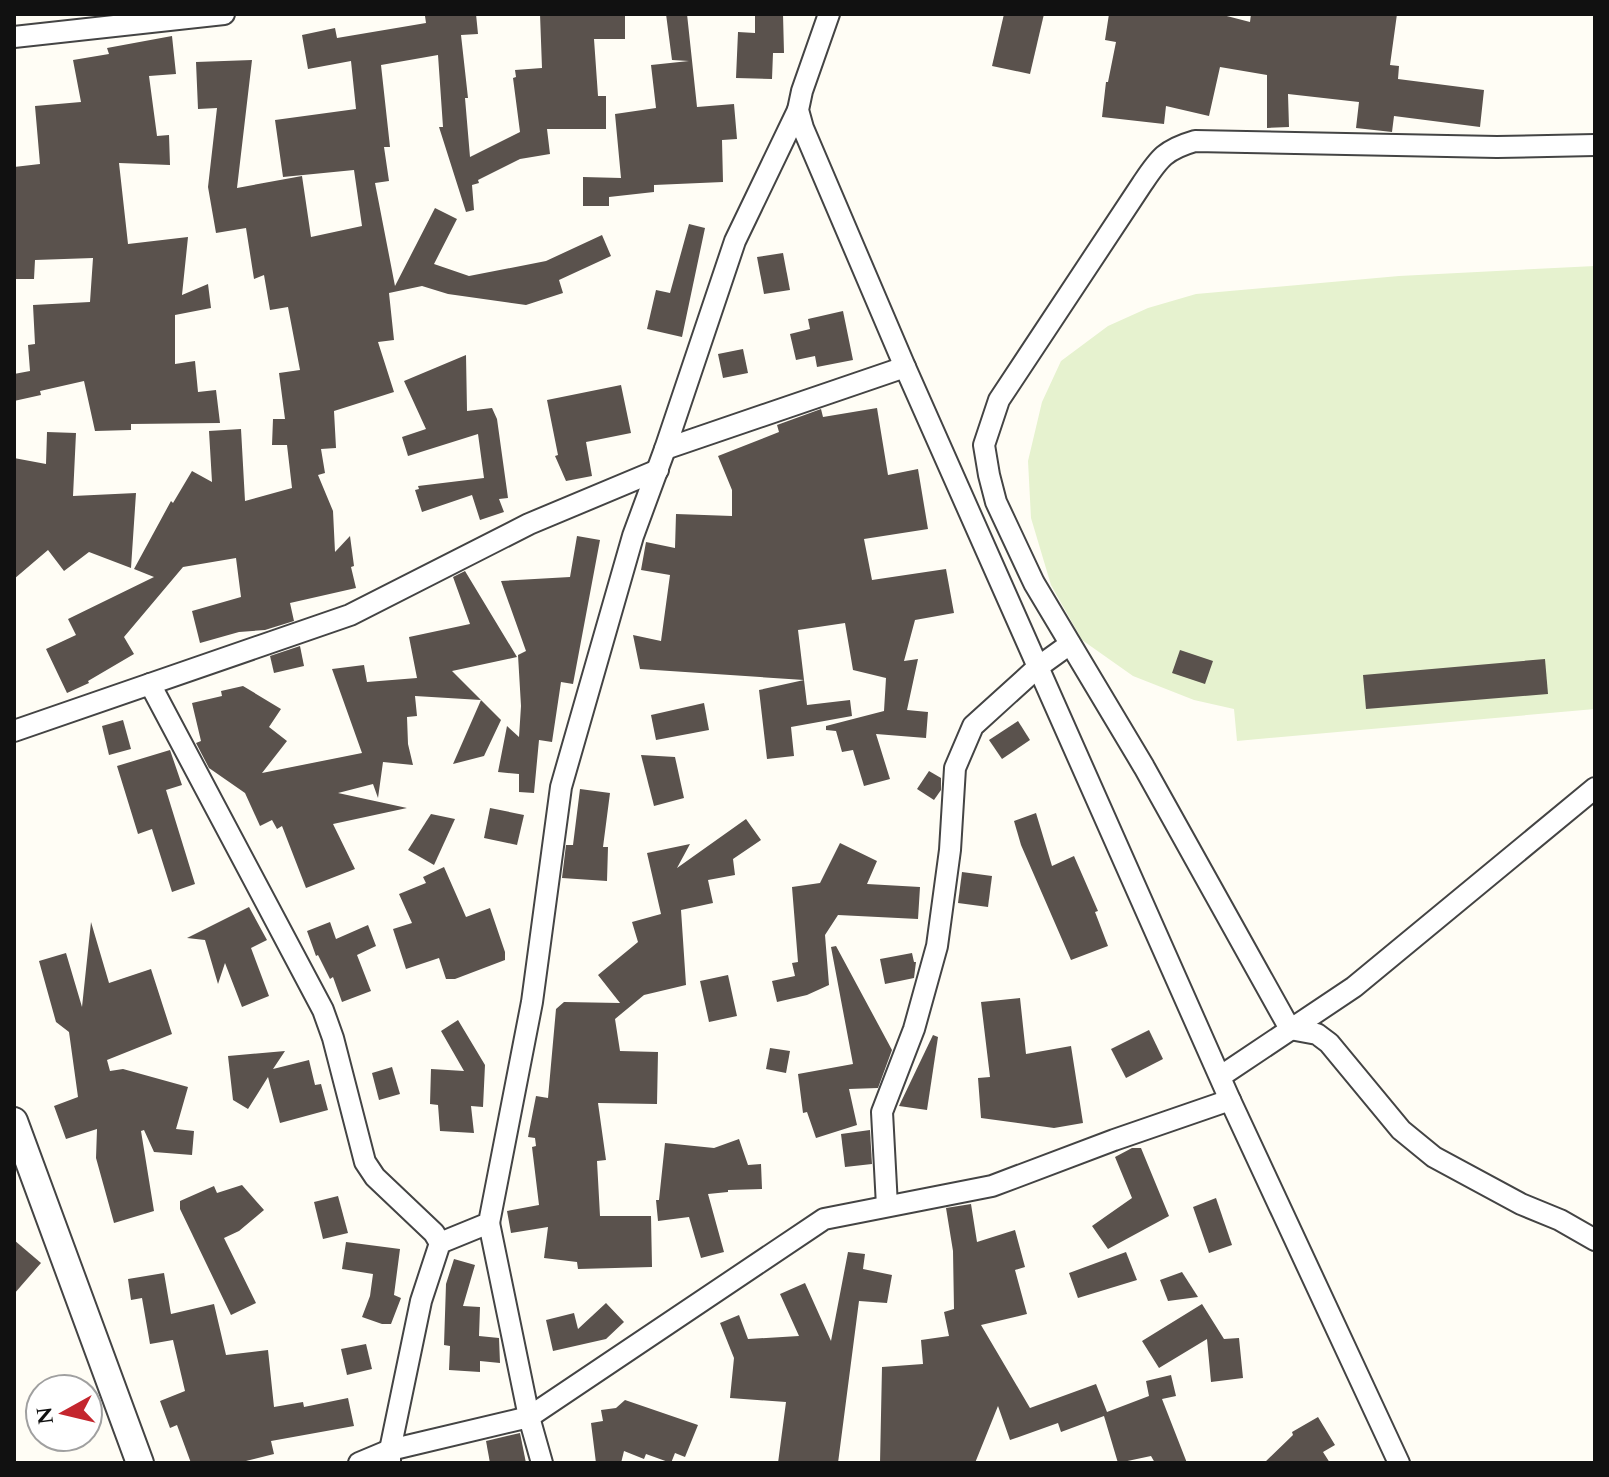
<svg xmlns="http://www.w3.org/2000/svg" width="1609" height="1477" font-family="Spectral,serif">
  <rect width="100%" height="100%" fill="#fffdf5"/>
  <!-- pitch -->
  <path fill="#e6f2cf" d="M1595,266v443l-358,32 -3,-32 -40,-9 -61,-24 -51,-36 -31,-55 -20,-67 -3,-57 14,-59 19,-41 47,-35 40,-18 48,-14 203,-18z"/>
  <!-- building -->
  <g fill="#5a524d">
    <path d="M442,14h34l2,20 -17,1 7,63h-3l5,59 50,-25 -7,-54 3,-1 -1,-7 27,-2 -2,-54h85v25h-31l4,57h8v33h-59l3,25 -30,5 -42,21 1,3 -7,2 2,25 -8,2 -27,-85h4l-5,-72 -57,10 9,82h-6l5,34 -14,2 20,103 40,-78 22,11 -23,45 35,12 77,-15 56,-26 9,21 -52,24 4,13 -37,12 -78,-11 -26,-8 -33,7 5,47 -16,2 16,50 -60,19 2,37 -15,1 4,24 -7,2 15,36 2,41 15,-16 4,30 -3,1 5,21 -66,15 4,18 -29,9 -26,2 -39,11 -8,-32 49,-14 -5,-39 -53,9 -59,70 10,17 -46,27 1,2 -22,10 -21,-44 30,-14 -8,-16 86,-42 -20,-8 37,-68 2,2 19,-32 20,11 -3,-51 32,-2 4,72 47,-13 -5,-43h-15l1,-26h12l-6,-46 21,-3 -12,-63 -18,3 -6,-35 -10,4 -8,-51 -30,5 -8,-46 9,-79 -19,1 -2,-47 56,-2 -15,128 65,-12 9,61 51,-11 -8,-56 -71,7 -8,-57 81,-11 -5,-48 -43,8 -6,-34 33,-7 2,10 89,-15 -1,-7z"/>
    <path d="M666,14h21l10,93 37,-3 3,35 -15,1 1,42 -69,3v7l-45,5v9h-26v-29l38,1 -6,-64 41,-6 -5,-43 38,-4 -17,-1z"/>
    <path d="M755,14h28l1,39h-11l-1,26 -36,-1 2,-46 17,1z"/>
    <path d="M1004,14h40l-14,60 -38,-8z"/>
    <path d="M1109,14h110l31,8 1,-8h146l-7,51 9,1 -1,13 86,11 -4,37 -86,-11 -2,16 -36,-4 3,-26 -71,-8 1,33 -22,1v-53l-47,-8 -11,49 -43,-10 -2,18 -62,-7 4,-35h2l8,-40 -11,-2z"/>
    <path d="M172,36l4,38 -27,2 8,60 12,-1 1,30 -51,-2 9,81 60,-7 -6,58 26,-11 3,24 -36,7v49l20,-3 3,31 18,-2 4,33 -89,1v6l-36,1 -11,-50 -44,10 1,4 -27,6v-27l16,-3 -2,-26 7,-1 -2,-39 57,-3 3,-44 -58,2 -1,19h-20v-112l26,-3 -5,-58 46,-4 -8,-42 36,-6 -2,-6z"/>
    <path d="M689,224l16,4 -23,109 -35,-8 9,-39 14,3z"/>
    <path d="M783,253l7,37 -26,4 -7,-37z"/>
    <path d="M843,311l10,49 -36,7 -2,-11 -19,4 -6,-26 20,-5 -2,-10z"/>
    <path d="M743,349l5,24 -25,5 -5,-24z"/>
    <path d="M466,355l1,56 25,-3 5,11 11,79 -9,1 5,13 -24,8 -8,-25 -50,17 -7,-22 4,-1 -1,-3 66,-8 -6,-44 -70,22 -6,-19 24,-8 -22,-48z"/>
    <path d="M621,385l10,48 -45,9 6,34 -26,5 -11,-25 3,-1 -11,-55z"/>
    <path d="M877,408l11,67 30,-6 10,60 -64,10 8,41 74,-11 8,44 -39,7 -11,41 14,-2 -11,51 21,2 -2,26 -50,-4 14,45 -26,7 -11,-36 -11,2 -6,-21 -10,-1v-4l58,-15 2,-33 -33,-8 -8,-47 -47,7 6,50 -164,-11 -7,-34 28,6 9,-66 -29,-5 5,-28 29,6 1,-34 56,2v-26l-14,-34 61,-24 -2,-7 44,-16 2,8z"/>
    <path d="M47,432l29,1 -3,63 63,-3 -5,75 -42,-16 -25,19 -16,-21 -34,29v-121l32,6z"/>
    <path d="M577,536l23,4 -27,144 -12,-2 -9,60 -13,-2 -5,53 -15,-1v-18l-21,-2 9,-46 12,11 2,-31 -3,-51 8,-4 -25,-70 69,-4z"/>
    <path d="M465,571l52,86 -65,14 49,49 -17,36 -31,8 28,-64 -66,-4 2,20 -10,1 1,27 5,21 -30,-3 -5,36 -5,-14 -35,9 69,15 -74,16 22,45 -49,19 -24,-62 -5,3 -5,-9 -12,6 -15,-33 -36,-25 -13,-25 5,-2 -9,-38 30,-7 -1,-5 22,-5 38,23 -12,18 18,14 -25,32 100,-20 -30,-84 32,-4 3,17 50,-4 -8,-41 61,-13 -17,-47z"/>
    <path d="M300,646l4,20 -30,7 -4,-17z"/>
    <path d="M1180,650l33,11 -8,23 -33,-11z"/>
    <path d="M1545,659l3,35 -182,15 -3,-34z"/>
    <path d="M804,680l3,25 43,-5 2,16 -61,11 3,29 -27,3 -8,-69z"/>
    <path d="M704,703l5,27 -53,10 -5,-25z"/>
    <path d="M123,720l8,29 -22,6 -7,-29z"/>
    <path d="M1018,721l12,19 -28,19 -13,-19z"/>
    <path d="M170,750l12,35 -16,5 29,94 -23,8 -20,-63 -14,5 -21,-68z"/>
    <path d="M641,755l34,2 9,41 -30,8z"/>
    <path d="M929,771l12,7v12l-7,10 -17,-11z"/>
    <path d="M580,789l30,4 -7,54h5l-1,34 -45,-3 4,-33h7z"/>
    <path d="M490,808l34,7 -7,30 -33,-7z"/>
    <path d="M1036,813l16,53 22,-10 24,55 -3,1 13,34 -37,14 -50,-115 -7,-24z"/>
    <path d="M431,814l24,5 -21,46 -26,-15z"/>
    <path d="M746,819l15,21 -28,19 2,16 -27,5 5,23 -32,7 5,75 -42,10 -29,24 5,32 38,1 -1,52 -59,-1 8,57 -9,1 3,55h51l1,51 -74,2 -1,-7 -33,-4 4,-31 -37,6 -4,-22 32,-6 -7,-58 4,-1 -1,-8 -7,-1 8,-41 12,2 8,-89 8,-7 56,1 -22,-28 40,-33 -6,-20 29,-8 -14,-61 43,-9 -13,24z"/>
    <path d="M840,843l37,18 -10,23 53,3 -2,32 -80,-4 -13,20 4,50 -22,10 -30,7 -5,-21 23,-5 -3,-13 6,-1 -6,-75 28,-4z"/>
    <path d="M444,867l22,50 24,-9 15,44v8l-50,19h-9l-7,-21 -33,11 -13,-40 19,-6 -13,-29 27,-11 -3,-6z"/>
    <path d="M962,872l30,4 -4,31 -30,-4z"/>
    <path d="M249,907l18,33 -16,8 18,48 -27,11 -17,-44 -7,21 -13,-44 -18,-2z"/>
    <path d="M91,922l18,61 42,-14 21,65 -65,26 3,11 13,-2 65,18 -12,42 18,2 -2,24 -38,-3 -10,-22 -3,1 13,80 -40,12 -18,-65 1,-29 -31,10 -12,-33 24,-9 -9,-65 -13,-10 -17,-61 27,-8 16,54z"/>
    <path d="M330,922l6,17 32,-14 8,21 -19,9 14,36 -29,11 -9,-25 -3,2 -12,-24 -2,1 -9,-25z"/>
    <path d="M836,946l56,104 -14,38 -29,1 8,36 -41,13 -9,-26 -4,1 -5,-39 55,-10 -22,-117z"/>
    <path d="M912,953l2,9h2l-2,16 -29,6 -5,-25z"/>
    <path d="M728,975l9,41 -28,6 -9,-41z"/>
    <path d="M1020,998l6,56 45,-8 12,77 -29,5 -73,-10 -3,-40 12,-1 -9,-75z"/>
    <path d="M458,1020l27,45 -2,42 -12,-1 3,27 -34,-2 -2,-26 -8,-1 1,-35 33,2 -23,-40z"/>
    <path d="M1149,1030l14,29 -37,19 -15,-29z"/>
    <path d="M933,1035l5,2 -11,73 -28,-4z"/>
    <path d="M770,1048l20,3 -4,22 -20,-4z"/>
    <path d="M285,1051l-12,18 36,-9 6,25 6,-1 7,26 -48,13 -12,-46 -20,32 -15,-9 -5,-44z"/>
    <path d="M392,1067l8,27 -21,6 -7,-27z"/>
    <path d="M870,1130l2,34 -27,3 -4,-33z"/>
    <path d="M739,1139l9,26 13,-1 1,25 -34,1v2l-20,2 16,58 -23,6 -12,-41 -31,4 -2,-21h3l6,-57 49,5z"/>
    <path d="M1132,1148h9l28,68 -61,33 -16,-23 40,-28 -17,-41z"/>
    <path d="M242,1185l22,25 -25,21 -15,7 32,65 -25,12 -51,-106v-8l34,-15 3,7z"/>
    <path d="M338,1196l10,37 -25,6 -9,-37z"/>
    <path d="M1216,1198l16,47 -23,8 -16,-46z"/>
    <path d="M971,1204l6,38 38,-12 10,37 -10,3 12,44 -46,11 49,83 66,-24 11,28 42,-16 -3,-15 25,-6 5,21 -14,3 25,64h-32l-4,-7 -33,7 -14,-47 -43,16 -3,-9 -48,17 -12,-34 -23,57h-95l2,-96 41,-3 -2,-24 28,-4 -5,-24 10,-3 -1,-58 -7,-43z"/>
    <path d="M14,1240l27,23 -27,31z"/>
    <path d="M346,1242l54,7 -6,46 7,3 -10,26h-9l-20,-7 8,-21 3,-22 -31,-5z"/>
    <path d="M848,1252l17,2 -2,15 29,6 -5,28 -28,-2 -21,162h-60l8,-61 -56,-4 4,-40 -14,-35 19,-8 9,24 51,-3 -19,-42 25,-11 26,58z"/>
    <path d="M1126,1252l11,28 -59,18 -9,-25z"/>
    <path d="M454,1259l21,6 -12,41 17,1 -1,29 20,2 1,25 -20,-2v11l-31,-2 1,-24 -6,-1 2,-61z"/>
    <path d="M1182,1272l16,25 -30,4 -8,-21z"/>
    <path d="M164,1273l7,41 43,-10 12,51 42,-5 6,57 29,-5 1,5 44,-9 6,28 -83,15 3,13 -36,9h-47l-14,-38 -7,3 -10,-27 25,-10 -12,-51 -23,4 -8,-46 -11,2 -3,-21z"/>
    <path d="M606,1303l18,19 -18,17 -53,12 -7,-31 28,-7 4,16z"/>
    <path d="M1202,1304l22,35 15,-1 4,40 -32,4 -4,-43 -48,29 -17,-27z"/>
    <path d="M366,1344l6,25 -25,6 -6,-26z"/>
    <path d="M625,1400l73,25 -13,32 -10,-4 -4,10 -25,-9 -2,5 -20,-8 -3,12h-25l-5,-40 12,-2 -2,-11 15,-2z"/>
    <path d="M1318,1417l17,28 -12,7 7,11h-66l29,-28 -1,-3z"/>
    <path d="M520,1433l6,30h-36l-4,-22z"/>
  </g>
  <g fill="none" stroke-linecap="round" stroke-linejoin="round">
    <defs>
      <g id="minor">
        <path d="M829,14l-27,77 -4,19 5,18 102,239 325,733 169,363"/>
        <path d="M14,37l210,-23"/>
        <path d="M1595,145l-98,2 -302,-6c-31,9 -36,18 -53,43l-143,216 -15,45 5,30 7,27 38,81 110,184 146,262 27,5 12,9 72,87 33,27 87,47 39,16 35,20"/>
        <path d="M665,449l240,-82"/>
        <path d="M150,684l173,326 10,28 32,124 10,15 59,56 6,10"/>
        <path d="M14,731l336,-116 179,-91 129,-54"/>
        <path d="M1221,1076l133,-89 241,-199"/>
        <path d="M887,1206l-5,-94 32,-83 23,-83 13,-96 5,-82 18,-42 65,-59 32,-23"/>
        <path d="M489,1223l40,194 13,46"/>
        <path d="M359,1463l31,-13 139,-33 295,-198 168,-33 122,-46 116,-40"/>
        <path d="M390,1463v-13l31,-149 19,-58 49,-20 43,-221 29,-215 72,-251 32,-87 70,-208 63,-131"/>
      </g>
      <path id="tertiary" d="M14,1121l126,342"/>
    </defs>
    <!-- minor casing -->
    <use href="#minor" stroke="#444" stroke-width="24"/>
    <!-- tertiary casing -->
    <use href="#tertiary" stroke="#444" stroke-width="30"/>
    <!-- minor -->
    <use href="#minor" stroke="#fff" stroke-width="20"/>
    <!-- tertiary -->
    <use href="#tertiary" stroke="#fff" stroke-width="26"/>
  </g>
  <!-- border -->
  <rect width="1609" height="1477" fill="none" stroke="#111111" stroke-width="32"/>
  <!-- north arrow -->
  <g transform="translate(64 1413) rotate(262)"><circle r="38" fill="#ffffff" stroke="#a0a0a0" stroke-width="2"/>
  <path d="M0-6L14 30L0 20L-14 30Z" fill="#c4262e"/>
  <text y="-12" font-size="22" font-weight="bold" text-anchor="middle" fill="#111111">N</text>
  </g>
</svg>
